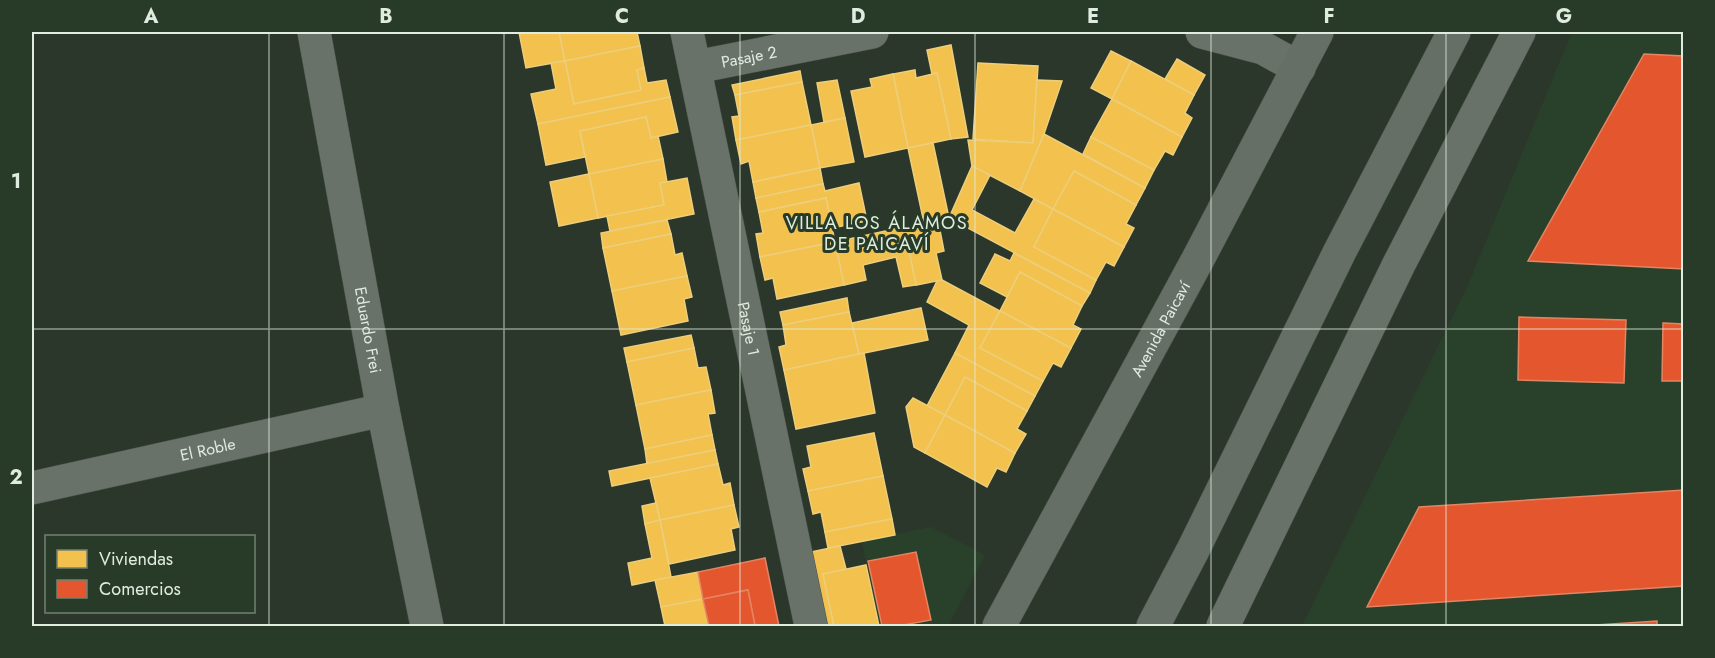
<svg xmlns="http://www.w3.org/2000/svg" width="1715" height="658" font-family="Jost,sans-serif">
  <rect width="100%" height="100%" fill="#2c372c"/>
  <!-- built -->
  <g fill="#29412a">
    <path d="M1572,32h111v594h-381l166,-341z"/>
    <path d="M931,527l54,28 -37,71h-69l-17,-85z"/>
  </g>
  <!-- homes -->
  <g fill="#f2c14e" stroke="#edce7a" stroke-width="1.5">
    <path d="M519,32h40l6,29 -39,7z"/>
    <path d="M559,32h78l3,14 -75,15z"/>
    <path d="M951,45l17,92 -17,2 -14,-66 -5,1 -5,-24z"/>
    <path d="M640,46l4,22 -7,2 4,20 -67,14 -9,-43z"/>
    <path d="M1111,51l20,10 -19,38 -21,-11z"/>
    <path d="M1177,59l28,16 -11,20 -29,-16z"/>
    <path d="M565,61l9,43 67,-14 -4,-20 7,-2 3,15 19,-3 4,17 -132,27 -7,-30 25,-5 -5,-26z"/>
    <path d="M1131,61l63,34 -9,18 7,5 -10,19 -70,-38z"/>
    <path d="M978,63l60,3 -5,77 -60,-4z"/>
    <path d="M915,70l1,8 21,-5 14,66 -43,9 -15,-74z"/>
    <path d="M800,71l2,11 -67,13 -3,-10z"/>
    <path d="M893,74l15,74 -43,9 -14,-66 21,-4 -2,-8z"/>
    <path d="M837,80l8,38 -21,4 -7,-39z"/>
    <path d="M1037,80l25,1 -18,53 -24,57 -48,-25 -4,-26 65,3z"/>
    <path d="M802,82l9,43 -75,15 -4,-23 7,-1 -4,-21z"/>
    <path d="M670,97l8,35 -27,6 -5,-21 -66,14 5,26 -39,8 -8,-41z"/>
    <path d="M1112,99l70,38 -9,18 -8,-4 -11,19 -63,-33z"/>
    <path d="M646,117l5,21 7,-2 5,23 -74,15 -9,-43z"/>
    <path d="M845,118l9,44 -34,6 -9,-43z"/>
    <path d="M811,125l9,43 -67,14 -4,-21 -8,3 -5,-24z"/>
    <path d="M1044,134l101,54 -9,17 -62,-34 -21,38 -33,-18z"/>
    <path d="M1091,137l63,33 -9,18 -62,-34z"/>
    <path d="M933,143l16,75 -25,5 -16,-75z"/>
    <path d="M663,159l4,23 -7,1 4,22 -66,13 -9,-44z"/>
    <path d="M972,166l18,9 -18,35 43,23 19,-34 19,10 -19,38 62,33 -6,13 -141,-75z"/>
    <path d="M820,168l3,16 -67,14 -3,-16z"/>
    <path d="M1074,171l62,34 -10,19 8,4 -10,19 -71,-38z"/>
    <path d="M589,174l9,44 -39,8 -9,-44z"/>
    <path d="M687,178l7,36 -84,17 -3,-15 57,-11 -4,-22z"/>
    <path d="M859,183l8,38 -35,7 -6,-30 -67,14 -3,-14 67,-14 2,7z"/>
    <path d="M826,198l9,44 -75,15 -4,-23 7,-1 -4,-21z"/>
    <path d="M1053,209l71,38 -10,19 -8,-4 -10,18 -62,-33z"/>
    <path d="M667,220l4,14 -68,14 -2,-15z"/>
    <path d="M938,220l6,31 -8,2 6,27 -26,5 -12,-58z"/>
    <path d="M904,227l12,58 -13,2 -7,-30 -33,8 3,15 -22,5 -9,-43z"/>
    <path d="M671,234l4,21 7,-2 5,23 -75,15 -9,-43z"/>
    <path d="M835,242l9,43 -67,14 -4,-21 -8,2 -5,-23z"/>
    <path d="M1014,253l76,40 -8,13 -62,-34 -13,25 -27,-14 15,-29 15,7z"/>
    <path d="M1020,272l62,34 -9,19 8,4 -10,19 -71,-37z"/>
    <path d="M687,276l5,21 -8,2 4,22 -67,14 -9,-44z"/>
    <path d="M942,280l58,31 -20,37 63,33 -8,15 -80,-43 14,-28 -42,-23 10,-21z"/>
    <path d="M847,298l2,14 -66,13 -3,-13z"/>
    <path d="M921,308l7,32 -69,14 -7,-31z"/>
    <path d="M1000,311l71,37 -10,19 -8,-4 -10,18 -63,-33z"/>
    <path d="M849,312l10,42 -75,16 -5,-23 7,-2 -3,-20z"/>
    <path d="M691,335l3,13 -67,14 -3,-14z"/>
    <path d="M694,348l4,20 8,-1 5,23 -75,15 -9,-43z"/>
    <path d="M864,353l11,60 -79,16 -12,-59z"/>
    <path d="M955,353l80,43 -8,15 -62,-34 -20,38 -18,-9z"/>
    <path d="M965,377l62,34 -10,18 9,5 -11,19 -70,-38z"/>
    <path d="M711,390l4,23 -7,1 4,21 -67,14 -9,-44z"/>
    <path d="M913,398l32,17 -20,38 -11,-6 -8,-40z"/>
    <path d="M945,415l70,38 -9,19 -9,-4 -10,19 -62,-34z"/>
    <path d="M874,433l9,43 -75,15 -5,-22 8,-2 -4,-21z"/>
    <path d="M712,435l3,15 -68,14 -2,-15z"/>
    <path d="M715,450l3,14 -106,22 -3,-15z"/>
    <path d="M718,464l5,21 7,-2 4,22 -74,15 -10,-42z"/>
    <path d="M883,476l9,43 -67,13 -4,-20 -8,2 -5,-23z"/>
    <path d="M656,503l4,17 -15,4 -3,-18z"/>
    <path d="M734,505l5,22 -8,2 4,21 -66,14 -9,-44z"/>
    <path d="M892,519l3,16 -67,13 -3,-16z"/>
    <path d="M660,520l11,57 -39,8 -4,-22 24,-5 -7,-34z"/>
    <path d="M840,546l6,23 -23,5 11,52h-13l-15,-73z"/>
    <path d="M866,565l13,61h-45l-11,-52z"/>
    <path d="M698,572l5,27 -42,8 -6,-27z"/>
    <path d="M703,599l6,27h-44l-4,-19z"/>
  </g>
  <!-- shops -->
  <g fill="#e4572e" stroke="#e38463" stroke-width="1.5">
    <path d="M1644,54l40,2v213l-156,-8z"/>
    <path d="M1519,317l107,3 -2,63 -106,-3z"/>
    <path d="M1663,323l21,1v57h-22z"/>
    <path d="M1684,490v96l-317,21 52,-100z"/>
    <path d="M916,552l15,68 -33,6h-16l-14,-65z"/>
    <path d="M765,558l14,68h-24l-7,-36 -45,9 -5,-27z"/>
    <path d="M748,590l7,36h-46l-6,-27z"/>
    <path d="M1657,621v5h-77z"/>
  </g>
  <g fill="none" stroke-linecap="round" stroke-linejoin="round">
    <defs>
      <g id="street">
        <path id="s1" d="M314,32l69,378 44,216"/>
        <path id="s2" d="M687,32l124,594"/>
        <path d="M1202,32l61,16 36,20"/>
        <path id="s3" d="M696,67l176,-35"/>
        <path id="s4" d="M32,488l351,-78"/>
      </g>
      <path id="secondary" d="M1223,626l176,-362 120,-232"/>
      <g id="primary">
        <path id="s5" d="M999,626l198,-365 120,-229"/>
        <path d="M1153,626l40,-76 147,-299 114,-219"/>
      </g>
    </defs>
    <!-- street casing -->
    <use href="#street" stroke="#49534a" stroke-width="34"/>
    <!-- secondary casing -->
    <use href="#secondary" stroke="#49534a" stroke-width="34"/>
    <!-- primary casing -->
    <use href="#primary" stroke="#49534a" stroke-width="34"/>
    <!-- street -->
    <use href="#street" stroke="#687268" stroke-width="33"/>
    <!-- secondary -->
    <use href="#secondary" stroke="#687268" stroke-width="33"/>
    <!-- primary -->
    <use href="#primary" stroke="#656f65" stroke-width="33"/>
  </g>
  <!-- grid -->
  <path fill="none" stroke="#e0ece0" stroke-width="1.5" stroke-opacity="0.55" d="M269,32v594M504,32v594M740,32v594M975,32v594M1211,32v594M1446,32v594M32,329h1652"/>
  <g text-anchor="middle" stroke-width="6" stroke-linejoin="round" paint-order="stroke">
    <!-- street labels -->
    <g font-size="16" fill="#e0ece0" stroke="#283b28">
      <text dy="6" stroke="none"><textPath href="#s3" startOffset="54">Pasaje 2</textPath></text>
      <text dy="6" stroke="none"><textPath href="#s2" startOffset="303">Pasaje 1</textPath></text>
      <text dy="6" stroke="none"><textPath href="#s1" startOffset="303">Eduardo Frei</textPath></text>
      <text dy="6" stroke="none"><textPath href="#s5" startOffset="338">Avenida Paicaví</textPath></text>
      <text dy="6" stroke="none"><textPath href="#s4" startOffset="180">El Roble</textPath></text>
    </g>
    <!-- neighbourhood labels -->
    <g font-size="18" letter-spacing="1.5" fill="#e0ece0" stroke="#283b28">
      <text x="877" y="229">VILLA LOS ÁLAMOS<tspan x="877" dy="21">DE PAICAVÍ</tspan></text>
    </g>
  </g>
  <!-- border -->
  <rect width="1715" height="658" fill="none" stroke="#283b28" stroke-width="66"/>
  <!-- legend -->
  <rect x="45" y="535" width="210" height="78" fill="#283b28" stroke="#728272" stroke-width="1.5"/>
  <rect x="57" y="550" width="30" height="18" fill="#f2c14e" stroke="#728272" stroke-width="1.5"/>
  <text x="99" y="565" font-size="18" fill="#e0ece0">Viviendas</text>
  <rect x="57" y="580" width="30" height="18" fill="#e4572e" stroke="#728272" stroke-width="1.5"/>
  <text x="99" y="595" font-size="18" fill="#e0ece0">Comercios</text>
  <rect x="33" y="33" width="1649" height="592" fill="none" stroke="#e0ece0" stroke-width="2"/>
  <g font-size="20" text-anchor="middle" font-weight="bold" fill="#e0ece0">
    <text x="151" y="23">A</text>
    <text x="386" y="23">B</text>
    <text x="622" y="23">C</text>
    <text x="858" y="23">D</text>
    <text x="1093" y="23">E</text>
    <text x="1329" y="23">F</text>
    <text x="1564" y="23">G</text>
    <text x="16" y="188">1</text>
    <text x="16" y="484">2</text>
  </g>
</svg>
